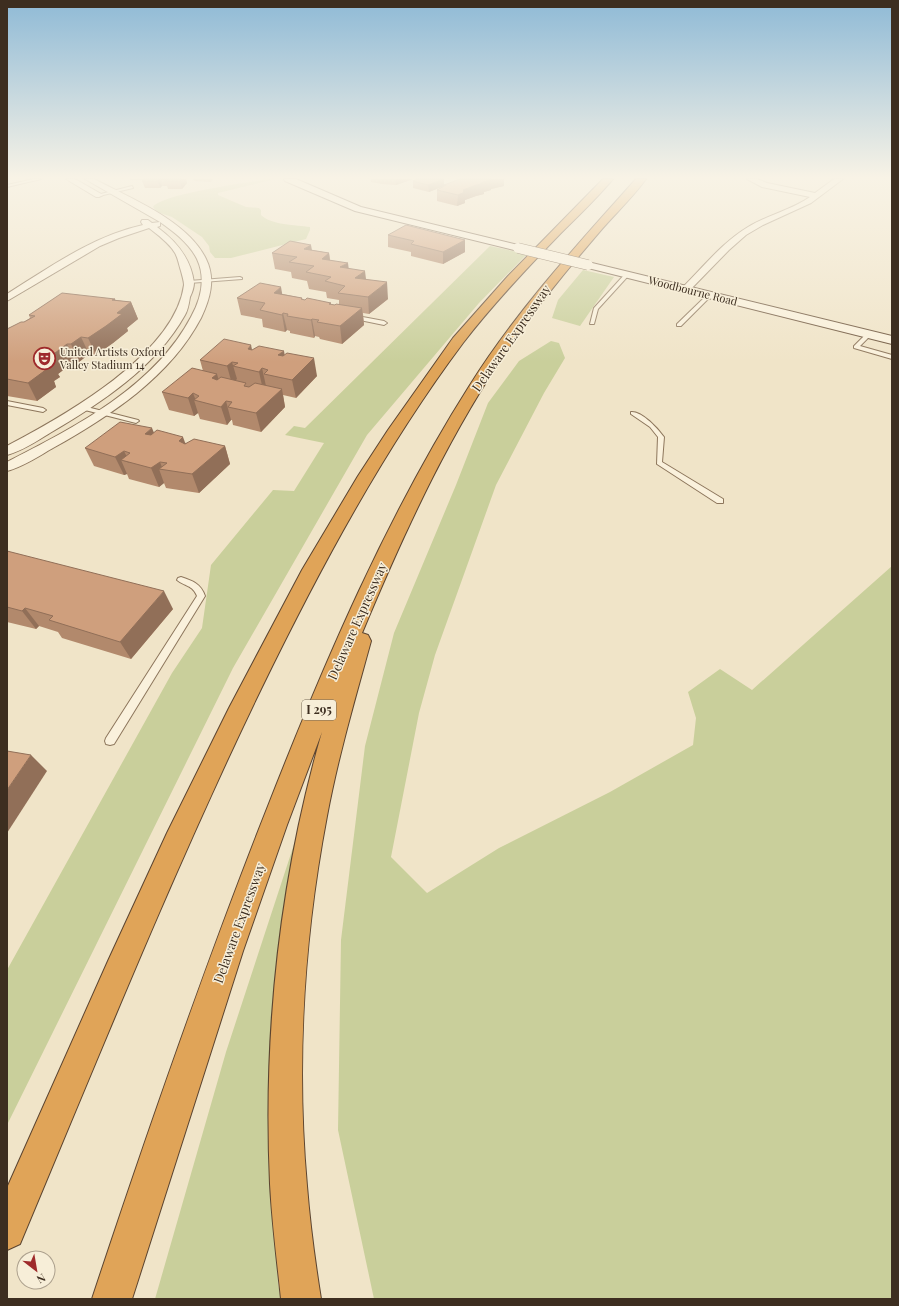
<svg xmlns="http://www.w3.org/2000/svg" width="899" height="1306" font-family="'Playfair Display',serif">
  <rect width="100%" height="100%" fill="#f0e4c8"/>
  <!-- green -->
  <g fill="#c9cf9b">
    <path d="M269,179l3,1 -54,13v2l28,12 13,1 2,2v5c10,10 35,10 49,12v3l-4,9 -75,19h-16l-5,-6 -1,-6 -7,-9 -30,-20 -15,-5 -4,-5c8,-13 97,-25 116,-28z"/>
    <path d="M490,246l37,8 -48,49 -112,132 -134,233 -226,457v-155l165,-297 30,-45 9,-63 62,-75 21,1 30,-48 -39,-8 9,-9 11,2z"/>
    <path d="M583,270l31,7 -34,49 -28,-8 6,-18z"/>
    <path d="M551,341l8,2 6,15 -21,35 -48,92 -61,170 -16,58 -28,144 36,36 72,-45 111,-56 83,-47 3,-27 -8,-26 32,-23 32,21 140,-124v733h-518l-36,-169 3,-190 24,-194 29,-113 62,-148 32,-82 31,-42z"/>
    <path d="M302,820l-30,339 6,124 3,16h-126l71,-247z"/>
  </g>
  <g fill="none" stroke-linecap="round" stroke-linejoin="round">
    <defs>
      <g id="service">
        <path d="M34,179h7l-34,8v-2z"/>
        <path d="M132,186l1,2 -34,8 -2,-1z"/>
        <path d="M625,274l4,1 -31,34 -4,15h-4l4,-16z"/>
        <path d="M240,277l2,1v1l-53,4 -2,-1 2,-1z"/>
        <path d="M708,294l4,1 -31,31h-4v-2z"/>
        <path d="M352,315l32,6 3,2 -3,2 -34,-7 -1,-1z"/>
        <path d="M867,333l5,1 -12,12 32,9v4l-38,-11v-2z"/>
        <path d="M7,401l36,7 3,2 -3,2 -36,-7z"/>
        <path d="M83,406l55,14 1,1 -3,2 -55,-14v-2z"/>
        <path d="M631,412c11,-1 27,17 33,25l-2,25 61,37v4h-6l-60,-39 1,-27 -8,-10 -19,-13z"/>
        <path d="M181,577c12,4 20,7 24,19l-91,148 -4,1 -4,-1 -1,-3 1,-3 91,-142c-4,-11 -13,-10 -20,-16l1,-2z"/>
      </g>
      <g id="minor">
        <path d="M66,179h9l28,16 -4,2h-3z"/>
        <path d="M85,179h9c36,19 94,42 112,80 10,20 4,40 -5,59 -31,59 -91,98 -148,130 -14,8 -30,19 -46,23v-9c68,-35 147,-75 184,-145 10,-18 15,-39 6,-58 -8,-16 -23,-27 -37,-37v4l-3,1c19,14 34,31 37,56 0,4 -2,10 -4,14 -1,6 -2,13 -5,18 -29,52 -84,88 -135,118 -13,8 -28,18 -43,22v-9c57,-30 168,-92 177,-161 0,-4 -2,-10 -3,-14 -2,-6 -3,-13 -6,-18 -6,-10 -17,-18 -26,-25l-30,10 -19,8 -93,55v-7c43,-27 86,-58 136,-69l-2,-3 1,-2h6l4,3 8,-1z"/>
        <path d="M747,179h10l10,4 48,10 19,-14h9l-32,24 -48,22 -17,10 -17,15 -40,41h-6l-2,-2 2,-2c21,-21 40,-45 65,-60 20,-12 43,-17 62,-30l-48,-10z"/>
      </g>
      <g id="secondary">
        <path d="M284,179h12l65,28 161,39 1,2 -5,3 -163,-40 -70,-30z"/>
        <path d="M588,262l304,74v8l-308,-77 -2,-2 2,-2z"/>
      </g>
      <g id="motorway">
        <path d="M603,179h10c-16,19 -34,36 -52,54 -34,35 -68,71 -98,110 -80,107 -144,227 -202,346 -88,182 -163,369 -241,555l-13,6v-62l101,-227 59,-128 62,-125 73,-138 56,-94 30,-46 65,-92 55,-62z"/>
        <path d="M636,179h10c-13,18 -30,34 -44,50 -29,34 -58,68 -83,104 -66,92 -114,197 -157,300l6,2 3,6c-16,58 -33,116 -44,175 -23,121 -31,248 -20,370 3,38 8,75 14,113h-40c-4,-38 -9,-76 -11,-115 -7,-152 10,-306 52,-452l-35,93 -44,126 -111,348h-40c55,-166 112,-331 176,-493 57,-145 119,-290 202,-421 47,-75 107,-140 166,-206z"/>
      </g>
    </defs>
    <!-- service casing -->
    <use href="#service" stroke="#8d765c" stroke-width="2"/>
    <!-- minor casing -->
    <use href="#minor" stroke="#8d765c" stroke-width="2"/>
    <!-- secondary casing -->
    <use href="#secondary" stroke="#6f573f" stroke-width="2"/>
    <!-- motorway casing -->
    <use href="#motorway" stroke="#5b4430" stroke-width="2"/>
    <!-- service -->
    <use href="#service" fill="#faf1dc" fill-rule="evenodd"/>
    <!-- minor -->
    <use href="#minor" fill="#faf1dc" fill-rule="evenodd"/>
    <!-- secondary -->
    <use href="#secondary" fill="#faf1dc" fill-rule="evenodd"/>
    <!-- motorway -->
    <use href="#motorway" fill="#e0a458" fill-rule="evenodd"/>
    <defs>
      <path id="secondary-bridge" d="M518,248l70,17"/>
    </defs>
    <!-- secondary-bridge casing -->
    <use href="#secondary-bridge" stroke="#6f573f" stroke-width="11" stroke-linecap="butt"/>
    <!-- secondary-bridge -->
    <use href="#secondary-bridge" stroke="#faf1dc" stroke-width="10"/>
  </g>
  <!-- wall -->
  <g fill="#b2896c">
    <path d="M130,179h56l1,4 -5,6h-14l-1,-3h-5l-2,2h-15l-3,-7 1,-1h-13z"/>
    <path d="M193,179h20l-2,3 -17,-1z"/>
    <path d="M371,179h42l-17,6 -14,-1 -11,-2z"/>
    <path d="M444,179v7l-15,6 -16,-4v-7z"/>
    <path d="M444,185l60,1 -13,3v1l-7,2v2l-8,2 -11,4v3l-8,3 -20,-5v-11l7,-4z"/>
    <path d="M388,235l77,5v12l-22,12 -32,-8v-4l-23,-5z"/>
    <path d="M312,250l17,3 1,7 18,8 18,12 22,19 -19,15 -6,-1 1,12 -22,19 -22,-5 -1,-2 -4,-1 -1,2 -24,-5v-2l-3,-1 -2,2 -22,-5 -1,-8 -21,-4 -4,-17 46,-4 19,4 1,2 28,3v2h4l4,-1v-4l-12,-2 -1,-6 -17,-3 -2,-8 -15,-3 -1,-6 -16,-3 -3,-16z"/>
    <path d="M115,300l16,2 7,17 -11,9 1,3 -15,12 -17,12 -7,-1 -10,8 -4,-1 -17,13 2,3 -6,4 2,6 -19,14 -30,-5v-67l17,-7 6,-4 -1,-3z"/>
    <path d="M252,350l33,5 32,21 -21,22 -13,-3 2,12 -24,25 -28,-7 -1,-5h-1l-4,5 -27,-6 -2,-6 -4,3 -25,-6 -7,-18 41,-21 -3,-11z"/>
    <path d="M154,433l32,10 39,3 5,18 -31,29 -33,-5 -2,-5 -5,4 -30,-8 -2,-5 -3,1 -30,-9 -9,-18z"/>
    <path d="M7,551l166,58 -42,50 -69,-21 -4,-6 -19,-6 -3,3 -29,-7z"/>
  </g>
  <!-- shaded-wall -->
  <g fill="#916f58">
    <path d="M160,179l2,7 -2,2 -2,-7z"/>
    <path d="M182,179h4l1,4 -5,6 -2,-8z"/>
    <path d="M396,179h17l-17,6z"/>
    <path d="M444,179v7l-15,6 -1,-7z"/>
    <path d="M490,179h14v7l-13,3v1l-7,2v2l-8,2 -11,4v3l-8,3 1,-11 5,-5z"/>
    <path d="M465,240v12l-22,12v-12z"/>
    <path d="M311,245l3,16 -10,-12z"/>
    <path d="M329,253l2,16 -9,-10z"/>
    <path d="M348,263l2,16 -10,-12z"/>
    <path d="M365,271l2,16 -12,-9z"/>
    <path d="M387,282l1,17 -19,15 -1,-17z"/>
    <path d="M281,287l3,17 -10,-11z"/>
    <path d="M115,299l5,12 11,-9 7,17 -11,9 1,3 -15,12 -17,12 -8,-17 24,-38z"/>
    <path d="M362,308l2,17 -22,19 -2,-18z"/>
    <path d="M283,313l4,17 -2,2 -3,-17z"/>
    <path d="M312,319l3,17 -1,2 -3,-18z"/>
    <path d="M81,337l8,17 -10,8 -8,-18z"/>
    <path d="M67,344l8,17 -17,13 2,3 -6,4 2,6 -19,14 -9,-18 11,-15 8,-9z"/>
    <path d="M251,345l4,18 -7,-14z"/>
    <path d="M284,351l3,17 -9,-13z"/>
    <path d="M314,358l3,18 -21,22 -4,-18z"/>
    <path d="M232,362l5,17 -5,5 -5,-18z"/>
    <path d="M262,368l4,18 -3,4 -4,-18z"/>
    <path d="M217,374l5,18 -10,-14z"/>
    <path d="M282,389l3,18 -24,25 -5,-19z"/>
    <path d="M193,393l3,8 -2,-1 4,13 -4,3 -6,-18z"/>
    <path d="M226,401l5,19 -4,5 -6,-18z"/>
    <path d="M152,428l8,19 -15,-13z"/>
    <path d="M183,437l7,19 -11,-15z"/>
    <path d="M225,446l5,18 -31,29 -7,-19z"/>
    <path d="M124,451l6,12 -9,-3 6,14 -3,1 -9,-18z"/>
    <path d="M160,462l3,8 -4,-1 5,14 -5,4 -8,-19z"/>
    <path d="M164,591l9,18 -42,50 -11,-17z"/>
    <path d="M25,608l14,18 -3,3 -14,-18z"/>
    <path d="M31,755l16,16 -40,62v-43z"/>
  </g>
  <!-- building -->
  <g fill="#cf9f7d" stroke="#916f58">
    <path d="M145,179h37l-2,2h-14l2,-2h-8l-2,2h-16z"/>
    <path d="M417,179h27l-16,6 -15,-4z"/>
    <path d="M460,179h32l-11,4h3l-8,2 -13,5 2,1h-2l2,1 -7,3 -21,-5 9,-5h-2z"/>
    <path d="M406,225l59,15 -22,12 -32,-8 3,-3 -26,-6z"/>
    <path d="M290,241l21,4 -7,4 25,4 -7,6 26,4 -8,4 25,4 -10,7 32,4 -19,15 -30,-4 7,-7 -20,-5 6,-4 -25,-5 8,-6 -25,-4 8,-5 -25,-4z"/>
    <path d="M260,283l21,4 -7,6 28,5 -1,1 4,1 2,-2 24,5 -2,1 6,1 1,-1 26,4 -22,18 -23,-4 2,-2 -7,-1 -1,1 -24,-4 1,-2 -5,-1 -1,2 -22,-5 5,-7 -28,-5z"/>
    <path d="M62,293l53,6 -3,1 19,2 -14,11 5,1 -16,12 -18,12 -7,-1 -10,7h-4l-20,15h4l-12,9 8,1 -19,14 -21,-4v-50l14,-7h3l11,-6 -6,-1z"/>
    <path d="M224,339l27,6 -3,4 4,1 7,-4 25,5 -6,4 5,1 4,-3 27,5 -22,22 -28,-6 4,-4 -6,-2 -3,4 -26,-6 5,-3 -6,-1 -5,4 -27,-6z"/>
    <path d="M192,368l25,6 -5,4 5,2 4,-3 25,6 -2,3 5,1 6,-4 27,6 -26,24 -28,-6 4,-5 -6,-1 -5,6 -27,-7 5,-4 -6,-3 -5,5 -26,-6z"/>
    <path d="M120,422l32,6 -7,6 6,1 6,-5 26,7 -4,4 6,3 9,-5 31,7 -33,28 -33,-5 8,-6 -7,-1 -9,6 -30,-8 9,-7 -6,-2 -9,6 -30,-9z"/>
    <path d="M7,551l157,40 -44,51 -71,-22 4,-4 -28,-8 -3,3 -15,-4z"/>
    <path d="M7,751l24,4 -24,35z"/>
  </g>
  <!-- sky -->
  <linearGradient id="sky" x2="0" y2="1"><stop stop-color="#8fbad6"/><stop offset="0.49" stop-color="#f8f3e6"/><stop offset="1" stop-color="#f8f3e6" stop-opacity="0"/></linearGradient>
  <rect width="899" height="362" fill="url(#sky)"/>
  <!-- icons -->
  <defs>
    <symbol id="theatre-ring" viewBox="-11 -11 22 22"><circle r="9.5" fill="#f7eed8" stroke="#9e2a2b" stroke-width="1.5"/><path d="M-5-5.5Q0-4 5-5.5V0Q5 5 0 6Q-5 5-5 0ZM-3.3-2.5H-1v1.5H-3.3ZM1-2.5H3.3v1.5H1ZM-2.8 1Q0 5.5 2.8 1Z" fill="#9e2a2b"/></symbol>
  </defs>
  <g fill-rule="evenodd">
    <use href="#theatre-ring" x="32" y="346" width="25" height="25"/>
  </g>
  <g text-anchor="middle" stroke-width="3" stroke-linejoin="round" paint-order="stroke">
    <!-- far-street labels -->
    <g font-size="11" fill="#3d2e20" stroke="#f7eed8">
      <text transform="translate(693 291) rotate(14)" y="4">Woodbourne Road</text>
    </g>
    <!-- far-poi labels -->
    <g font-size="11" fill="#3d2e20" stroke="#f7eed8" text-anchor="start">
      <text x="60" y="356">United Artists Oxford<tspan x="60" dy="13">Valley Stadium 14</tspan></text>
    </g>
    <!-- shield labels -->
    <rect fill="#f7eed8" stroke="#756857" stroke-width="1" x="302" y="700" width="34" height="20" rx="3"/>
    <g font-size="12" font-weight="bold" fill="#3d2e20">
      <text x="319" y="714">I 295</text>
    </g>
    <!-- street labels -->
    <g font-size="13" fill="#3d2e20" stroke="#f7eed8">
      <text transform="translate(511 338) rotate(-55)" y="5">Delaware Expressway</text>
      <text transform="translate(357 621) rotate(-66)" y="5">Delaware Expressway</text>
      <text transform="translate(239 923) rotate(-70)" y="5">Delaware Expressway</text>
    </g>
  </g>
  <!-- border -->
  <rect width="899" height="1306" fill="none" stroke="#3d2e20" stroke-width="16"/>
  <!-- north arrow -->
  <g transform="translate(36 1270) rotate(149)"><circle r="19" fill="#f7eed8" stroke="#ada18e"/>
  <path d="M0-3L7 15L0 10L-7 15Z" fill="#9e2a2b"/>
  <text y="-6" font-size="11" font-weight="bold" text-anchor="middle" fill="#3d2e20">N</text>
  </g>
</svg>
